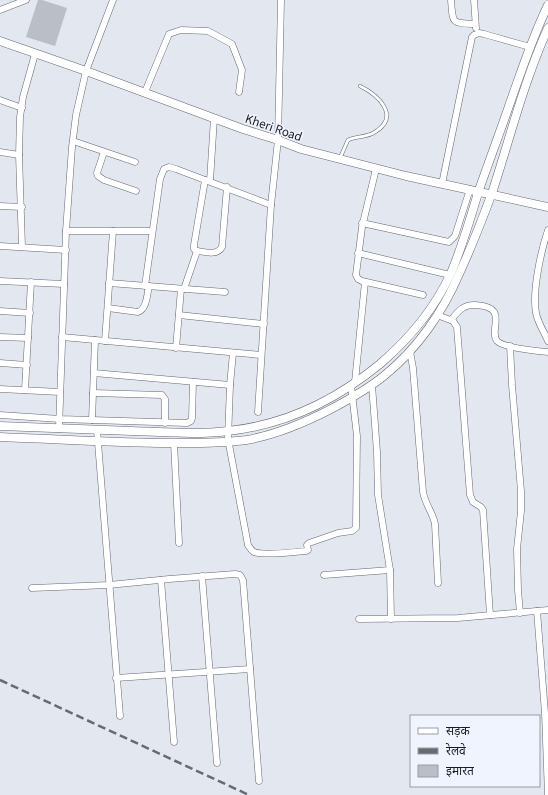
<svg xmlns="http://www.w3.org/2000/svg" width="548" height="795" font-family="'Source Sans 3','Noto Sans Devanagari',sans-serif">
  <rect width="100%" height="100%" fill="#e3e7f0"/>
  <!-- building -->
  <path fill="#babec7" d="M38,0h4l25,8 -12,38 -29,-9z"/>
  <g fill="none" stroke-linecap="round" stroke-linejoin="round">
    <defs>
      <path id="service" d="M340,158l8,-18c8,-4 18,-2 27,-8 26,-16 3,-37 -15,-46"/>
      <g id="minor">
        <path d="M451,0c2,24 0,23 24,24"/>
        <path d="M474,0l2,28"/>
        <path d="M0,10l26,-10"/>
        <path d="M145,92l24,-58 12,-4 27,1 24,13 10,26 -3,22"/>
        <path d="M0,100l22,8"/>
        <path d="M73,141l62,21"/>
        <path d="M0,152l19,3"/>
        <path d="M104,152l-7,21 1,3 6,4 32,11"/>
        <path d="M376,169l-14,58 -6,48 2,4 4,2 61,14"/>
        <path d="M205,180l-11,65v4l3,2c8,1 20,5 25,-4l5,-60"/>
        <path d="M210,181l4,-63"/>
        <path d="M442,184l30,-147 2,-2 5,-2 5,1 46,13"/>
        <path d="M0,206l22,1"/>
        <path d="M362,223l87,19 6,-6 15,-47"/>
        <path d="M548,230c-7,21 -16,61 -12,83 2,10 8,19 12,28"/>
        <path d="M66,231h86"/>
        <path d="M0,246l66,4"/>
        <path d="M22,247l-3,-92 1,-38 3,-20 12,-43"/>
        <path d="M358,253l92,22"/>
        <path d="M0,281l64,3"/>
        <path d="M109,283l116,9"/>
        <path d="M145,286l15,-107 4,-10 5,-2 7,2 95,36"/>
        <path d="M184,289l13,-38"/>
        <path d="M108,308l30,4c9,-3 9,-18 11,-26"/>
        <path d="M0,311l30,2"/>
        <path d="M179,315l85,9"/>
        <path d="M437,315l16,6 4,6 13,168 3,7 8,5 2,3 7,105"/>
        <path d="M451,320c7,-9 13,-16 25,-15 34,2 12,25 21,36 7,7 40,10 51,11"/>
        <path d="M0,337l28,1"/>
        <path d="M62,337l199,18"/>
        <path d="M105,341l8,-110"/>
        <path d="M510,346l2,39 9,106v20l-4,38 1,41 2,23"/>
        <path d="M176,348l5,-59"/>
        <path d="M410,351l3,17 10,124c2,12 10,21 12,32l3,59"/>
        <path d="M233,353l-3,32 -2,54 20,106c2,3 3,5 6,7 9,4 42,0 52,-1l2,-1 -1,-5 2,-2 29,-10 14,-2 4,-3 1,-92 -6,-51"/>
        <path d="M0,363l27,2"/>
        <path d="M94,373l136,12"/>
        <path d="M355,382l10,-100"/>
        <path d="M372,385l5,67 1,43 12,75 1,49"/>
        <path d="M0,389l60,3"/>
        <path d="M25,390l6,-108"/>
        <path d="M93,393l69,2 3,4v24"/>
        <path d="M258,412l13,-207 7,-65 3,-140"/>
        <path d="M0,415l60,4 127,4 4,-2 1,-3 1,-36"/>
        <path d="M92,420l3,-80"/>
        <path d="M59,429l7,-198 6,-84 4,-32 10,-44 27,-71"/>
        <path d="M97,430l23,286"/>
        <path d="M174,443l5,100"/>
        <path d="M324,575l66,-5"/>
        <path d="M202,576l15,187"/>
        <path d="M161,580l13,162"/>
        <path d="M32,588l77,-3 60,-6 66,-5 5,1 3,5 16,201"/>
        <path d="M537,611l8,102 3,82"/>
        <path d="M359,619l99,-1 90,-8"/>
        <path d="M116,678l134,-9"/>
      </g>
      <g id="tertiary">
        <path d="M0,41l86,30 157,58 35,11 23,9 105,27 142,31"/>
        <path d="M0,426c44,2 88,3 132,5 32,1 65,4 96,0 57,-6 108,-31 152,-67 29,-25 55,-56 71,-91 11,-26 19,-53 27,-80 10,-29 21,-58 31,-87 12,-34 23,-68 39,-101"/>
        <path d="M0,437c53,2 106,5 159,6 28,0 58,1 87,-3 30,-5 58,-17 85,-31 19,-10 37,-20 54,-34 32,-26 58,-63 74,-101 12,-26 23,-54 33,-81 18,-55 32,-112 56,-165"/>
      </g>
    </defs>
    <!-- service casing -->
    <use href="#service" stroke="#646770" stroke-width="4"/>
    <!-- minor casing -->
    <use href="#minor" stroke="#646770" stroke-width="7"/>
    <!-- tertiary casing -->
    <use href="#tertiary" stroke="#646770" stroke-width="9"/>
    <!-- service -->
    <use href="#service" stroke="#fff" stroke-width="3"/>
    <!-- minor -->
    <use href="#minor" stroke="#fff" stroke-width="6"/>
    <!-- tertiary -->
    <use href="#tertiary" stroke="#fff" stroke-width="8"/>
    <!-- rail -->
    <path stroke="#686a70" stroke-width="2.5" stroke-dasharray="8 4" stroke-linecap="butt" d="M0,680l249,115"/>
  </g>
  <g text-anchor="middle" stroke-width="3" stroke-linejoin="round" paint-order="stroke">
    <!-- street labels -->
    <g font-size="13" fill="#191b1e" stroke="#f0f4fe">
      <text transform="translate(274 127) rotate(19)" y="5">Kheri Road</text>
    </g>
  </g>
  <!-- legend -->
  <rect x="410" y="715" width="130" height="72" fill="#f0f4fe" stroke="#9a9da4"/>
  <rect x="418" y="728" width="20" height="6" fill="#ffffff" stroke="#9a9da4"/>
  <text x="446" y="735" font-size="12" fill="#191b1e">सड़क</text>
  <rect x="418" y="748" width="20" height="6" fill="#686a70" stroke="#9a9da4"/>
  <text x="446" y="755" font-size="12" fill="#191b1e">रेलवे</text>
  <rect x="418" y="765" width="20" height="12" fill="#babec7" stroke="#9a9da4"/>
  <text x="446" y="775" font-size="12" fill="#191b1e">इमारत</text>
</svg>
